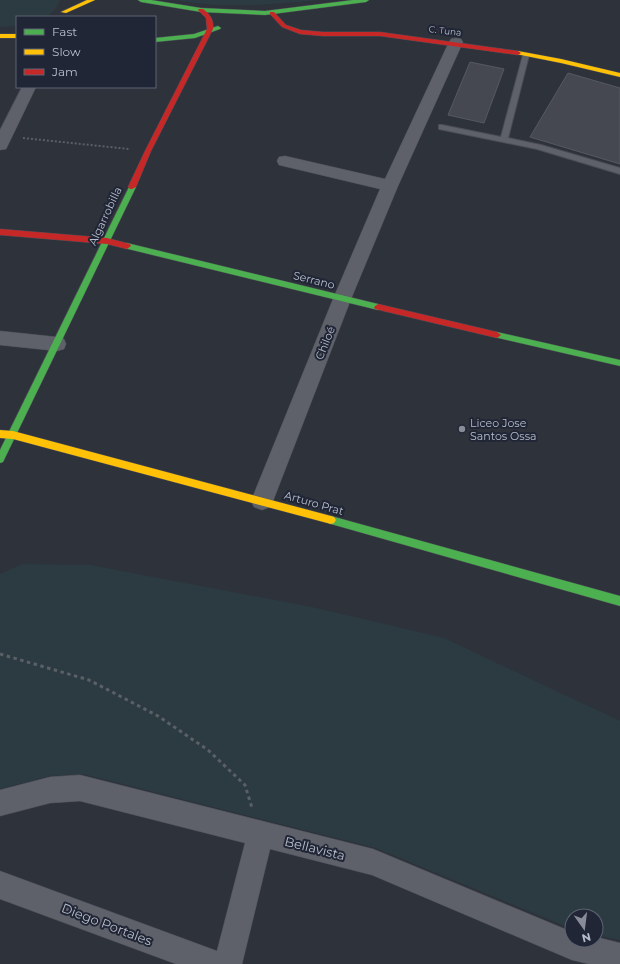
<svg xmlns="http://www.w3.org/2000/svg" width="620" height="964" font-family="Montserrat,sans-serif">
  <rect width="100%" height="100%" fill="#2e323b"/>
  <!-- green -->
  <g fill="#2b3b41">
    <path d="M0,0h60l-4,8 -8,9h-31v9l-17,1z"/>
    <path d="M175,0h143c-47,5 -95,9 -143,0z"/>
    <path d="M22,564l68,1 222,42 132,31 176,83v219l-24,-5v-19h-24v13l-196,-81 -293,-74 -33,2 -50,13v-215z"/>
  </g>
  <!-- building -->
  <g fill="#454850" stroke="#565963">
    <path d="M470,62l34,7 -20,54 -36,-8z"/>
    <path d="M568,73l52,15v76l-90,-27z"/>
  </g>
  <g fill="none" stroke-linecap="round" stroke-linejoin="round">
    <defs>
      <path id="lane" d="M526,53l3,2 -21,83 33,7 79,23v6l-83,-25 -98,-20v-4h3l59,12 22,-82z"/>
      <g id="street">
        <path d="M456,38l5,1 2,3 -65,144 -47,113 -78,202 -3,6 -8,3 -8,-3 -3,-6 82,-202 47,-110 -101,-24 -2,-4 2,-4 6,-1 100,23 64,-137 2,-3z"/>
        <path d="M22,87h14l-28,58 -2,4 -6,1v-20z"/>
        <path d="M0,331l57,6 7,2 2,5 -2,5 -7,2 -57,-6z"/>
        <path d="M80,775l293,74 199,83v8h24v-3l24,6v21h-31l-17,-4 -200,-85 -102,-26 -28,115h-66l-176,-65v-28l217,80 28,-108 -165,-42 -30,2 -50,13v-26l50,-13z"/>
      </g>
      <g id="fast">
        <path d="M138,0h13l50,8 64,3 88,-11h16l-3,2 -101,13 -64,-3 -60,-10z"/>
        <path d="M218,26l3,2 -1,1 -25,9 -40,4v-4l39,-4z"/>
        <path d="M130,185h2l4,2 -133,275 -3,1v-13z"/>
        <path d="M127,243l251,61 4,3 -4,3 -254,-62 -1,-2z"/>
        <path d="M497,332l123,28v6l-126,-29 -1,-2z"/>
        <path d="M331,516l289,80v10l-289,-82 -3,-1 -2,-3 2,-3z"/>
      </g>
      <g id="slow">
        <path d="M87,0h8l-29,13 -5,-1z"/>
        <rect x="0" y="34" width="17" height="4"/>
        <path d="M518,51l43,8 59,14v4l-59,-14 -45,-9v-2z"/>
        <path d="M0,430l13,1 318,85 3,1 2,3 -2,3 -3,1 -318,-85 -13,-1z"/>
      </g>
      <g id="jam">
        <path d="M199,9h4c7,5 11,11 10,20l-62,122 -15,36 -4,2h-2l-2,-2 17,-36 62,-122 -1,-11 -8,-8z"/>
        <path d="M270,12h4l12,13 15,5 22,2h57l138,19 3,2 -3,2 -138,-19h-57l-23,-2 -18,-7 -12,-13z"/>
        <path d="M0,229l107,9 23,6 1,2 -4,3 -20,-5 -107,-9z"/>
        <path d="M378,304l119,28 4,3 -4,3 -122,-29 -1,-2z"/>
      </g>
    </defs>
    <!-- lane casing -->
    <use href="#lane" stroke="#4c4e56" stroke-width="2"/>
    <!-- street casing -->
    <use href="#street" stroke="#4c4e56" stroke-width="1"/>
    <!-- fast casing -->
    <use href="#fast" stroke="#4c4e56" stroke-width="1"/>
    <!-- slow casing -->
    <use href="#slow" stroke="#4c4e56" stroke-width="1"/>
    <!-- jam casing -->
    <use href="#jam" stroke="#4c4e56" stroke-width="1"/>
    <!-- path-far1 -->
    <path stroke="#5b5f66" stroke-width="2" stroke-dasharray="2 2" stroke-linecap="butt" d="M23,138l106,11"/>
    <!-- path -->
    <path stroke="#5b5f66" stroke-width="3" stroke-dasharray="3.5 3.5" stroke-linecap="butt" d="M0,654l89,26 69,36 50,34 37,35 7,23"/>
    <!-- lane -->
    <use href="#lane" fill="#5e6169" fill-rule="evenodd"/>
    <!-- street -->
    <use href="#street" fill="#5e6169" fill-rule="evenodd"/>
    <!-- fast -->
    <use href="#fast" fill="#4caf50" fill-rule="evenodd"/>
    <!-- slow -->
    <use href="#slow" fill="#ffc107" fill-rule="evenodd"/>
    <!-- jam -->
    <use href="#jam" fill="#c62828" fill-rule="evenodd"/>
  </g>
  <!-- markers -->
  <circle fill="#888c99" stroke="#202636" stroke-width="1.5" cx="462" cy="429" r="4"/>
  <g text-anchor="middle" stroke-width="4" stroke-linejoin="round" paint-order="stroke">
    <!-- far-street labels -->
    <g font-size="9" fill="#b9bdcb" stroke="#202636">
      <text transform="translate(445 31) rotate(7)" y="3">C. Tuna</text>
    </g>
    <!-- street labels -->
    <g font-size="11" fill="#b9bdcb" stroke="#202636">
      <text transform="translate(105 216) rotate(-65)" y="4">Algarrobilla</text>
      <text transform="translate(314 280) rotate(14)" y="4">Serrano</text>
      <text transform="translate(325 343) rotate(-68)" y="4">Chiloé</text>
      <text transform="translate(314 503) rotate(16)" y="4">Arturo Prat</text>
    </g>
    <!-- poi labels -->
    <g font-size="11" fill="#b9bdcb" stroke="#202636" text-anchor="start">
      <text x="470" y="427">Liceo Jose<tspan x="470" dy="13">Santos Ossa</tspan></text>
    </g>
    <!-- near-street labels -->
    <g font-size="13" fill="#b9bdcb" stroke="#202636">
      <text transform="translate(315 848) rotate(14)" y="5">Bellavista</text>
      <text transform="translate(107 924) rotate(21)" y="5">Diego Portales</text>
    </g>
  </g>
  <!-- legend -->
  <rect x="16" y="16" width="140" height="72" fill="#202636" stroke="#5d6272"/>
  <rect x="24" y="29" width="20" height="6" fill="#4caf50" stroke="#5d6272"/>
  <text x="52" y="36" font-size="12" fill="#b9bdcb">Fast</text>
  <rect x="24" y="49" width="20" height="6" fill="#ffc107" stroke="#5d6272"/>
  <text x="52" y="56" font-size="12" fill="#b9bdcb">Slow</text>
  <rect x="24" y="69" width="20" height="6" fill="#c62828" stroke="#5d6272"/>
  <text x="52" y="76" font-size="12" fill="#b9bdcb">Jam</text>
  <!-- north arrow -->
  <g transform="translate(584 928) rotate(166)"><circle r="19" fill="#202636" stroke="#5d6272"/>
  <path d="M0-3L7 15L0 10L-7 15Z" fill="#888c99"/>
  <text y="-6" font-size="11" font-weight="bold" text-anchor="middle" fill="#b9bdcb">N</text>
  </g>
</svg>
